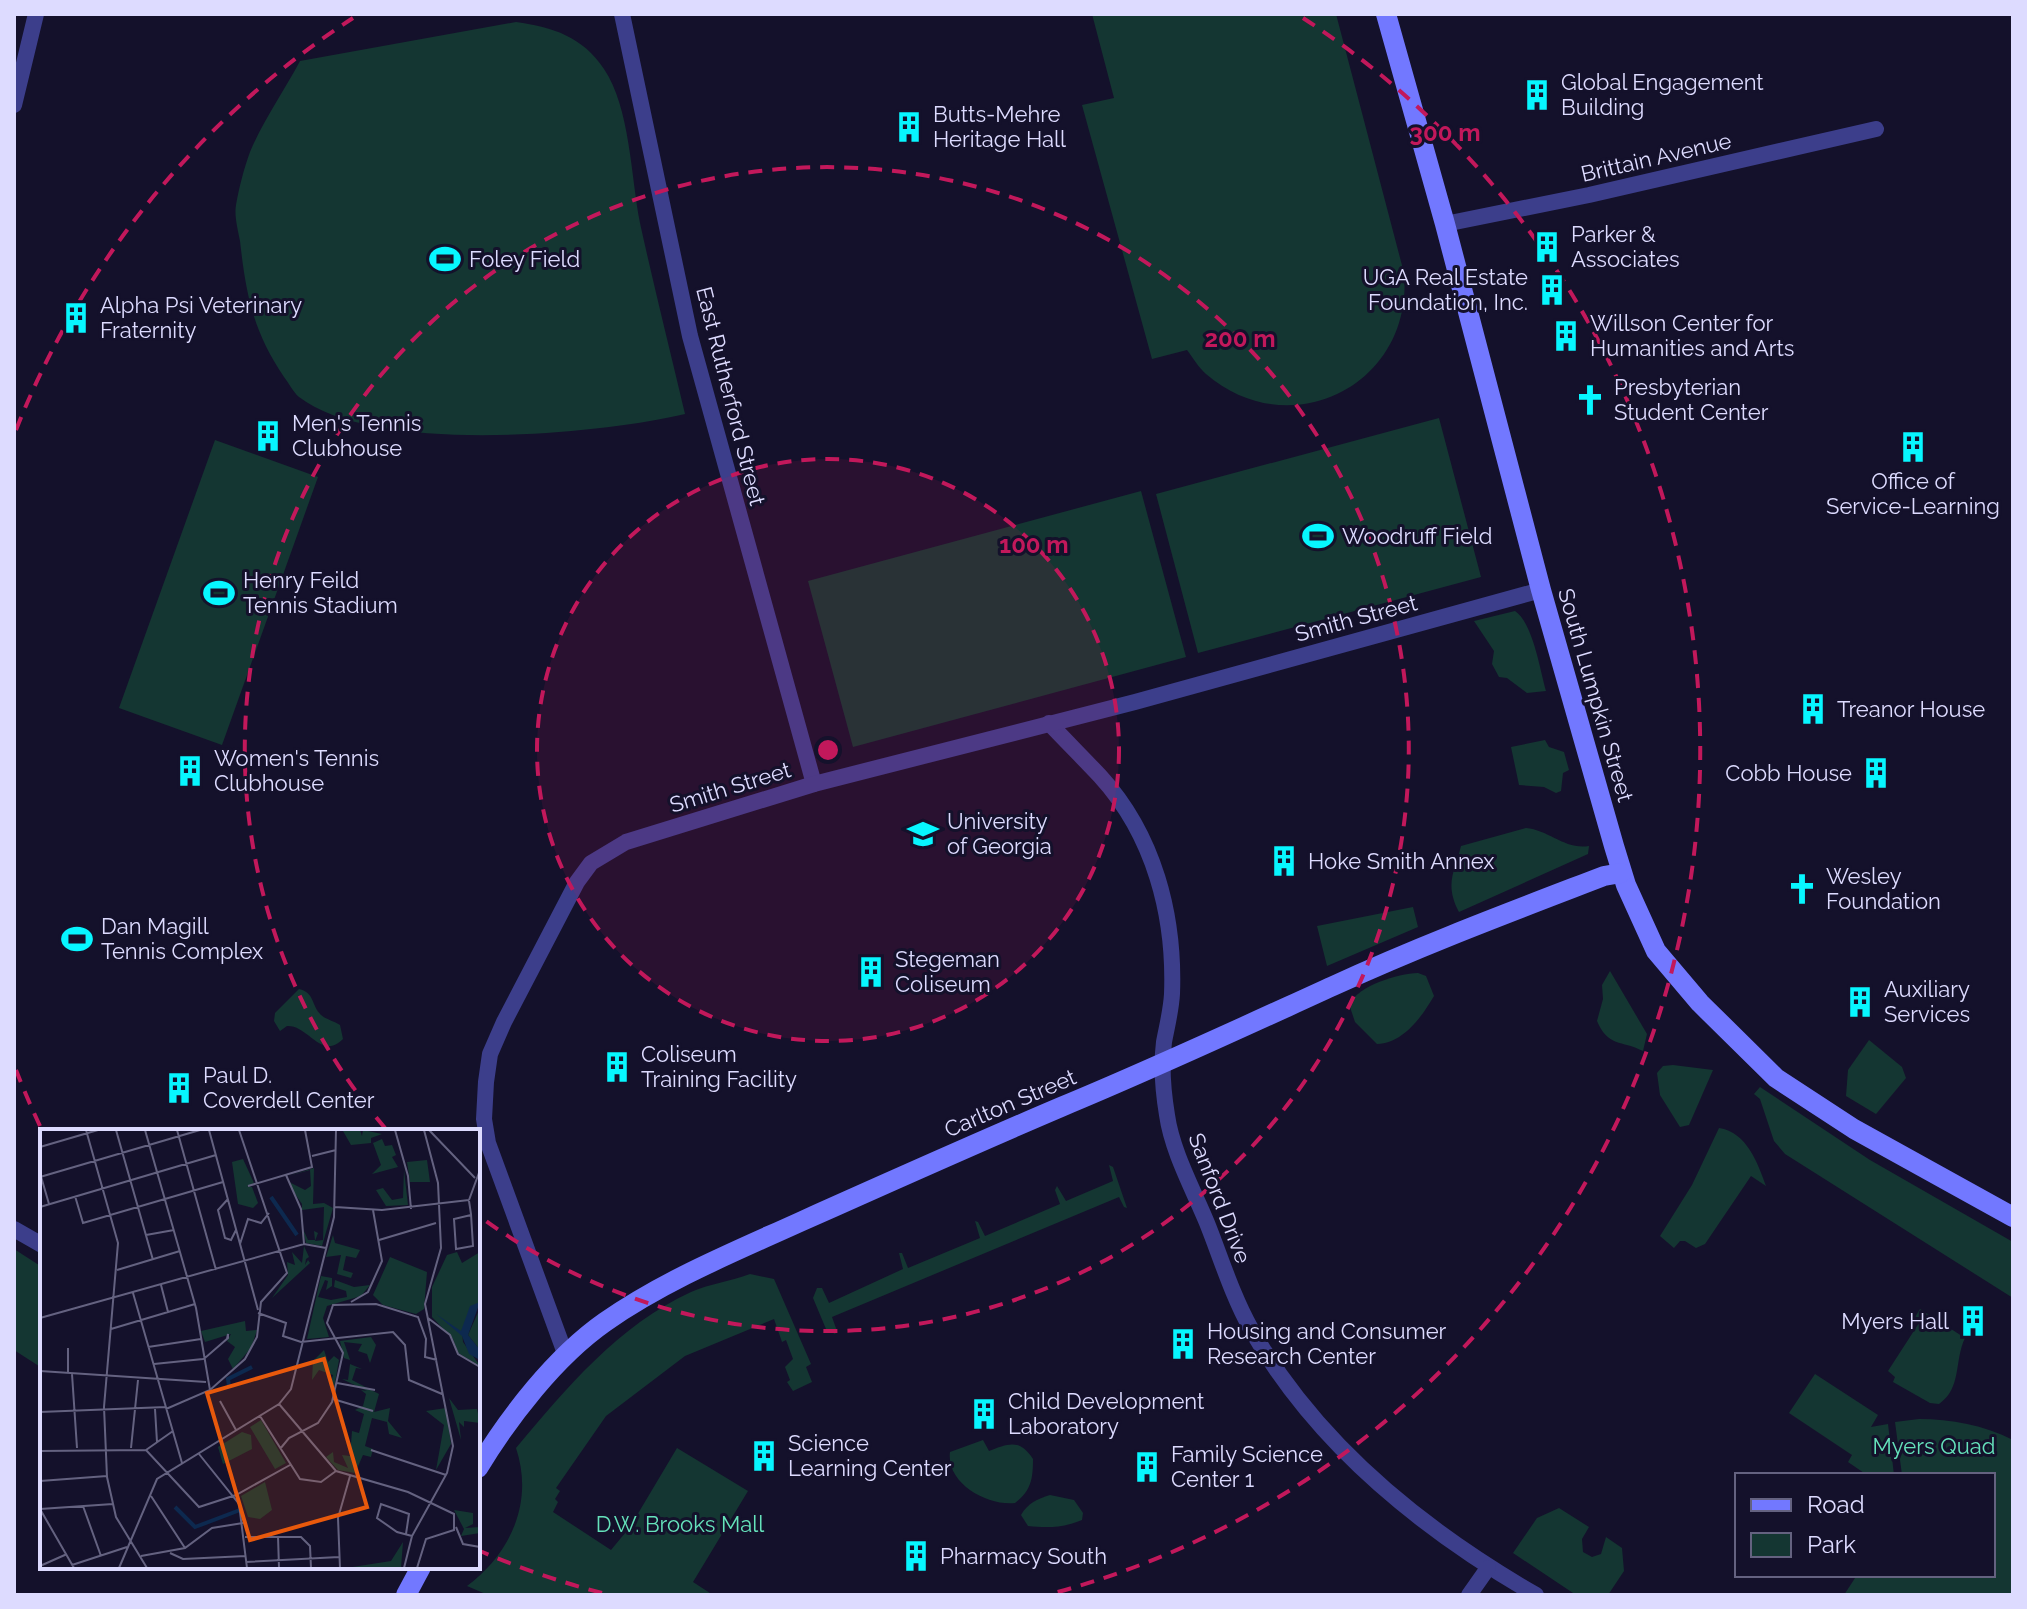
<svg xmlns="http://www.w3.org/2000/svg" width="2027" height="1609" font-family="Raleway,sans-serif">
  <rect width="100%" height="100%" fill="#14112b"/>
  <!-- green -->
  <g fill="#143632">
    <path d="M1092,14h244l68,259c10,111 -113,174 -198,101 -7,-6 -13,-16 -19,-24l-35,9 -70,-254 32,-7z"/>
    <path d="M516,22c37,5 67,15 88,47 26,38 27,108 36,154 14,64 30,127 45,191 -89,21 -311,41 -386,-17 -6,-5 -10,-14 -15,-20 -31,-46 -38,-82 -44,-136 -2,-11 -6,-25 -4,-36 3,-17 8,-37 14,-53 13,-31 34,-61 50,-91z"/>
    <path d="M1439,418l42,159 -283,76 -42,-159z"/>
    <path d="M215,440l103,37 -96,268 -103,-37z"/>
    <path d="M1141,491l45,166 -333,90 -45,-166z"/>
    <path d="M1515,611c18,12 25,59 31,80l-19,2 -20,-15 -8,-1 -7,-13 2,-13 -20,-30z"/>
    <path d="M1545,740l4,7 15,5 5,18 -6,3 -2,18 -5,2 -12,-6 -25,-2 -8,-38z"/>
    <path d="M1526,828c23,2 39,22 63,18l-1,8 -129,58c-15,-28 -4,-41 2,-66z"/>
    <path d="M1413,907l5,20 -91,39 -10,-40z"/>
    <path d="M1610,971l37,63 -4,17c-22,-11 -35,-4 -46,-30l6,-22 -1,-14z"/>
    <path d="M1418,973l8,3 8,20c-13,22 -31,47 -57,48l-22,-22 -6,-18c11,-19 48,-30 69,-31z"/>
    <path d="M299,989c16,4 12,16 22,26 4,4 13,6 19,10l3,14c-22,22 -34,-14 -56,-13l-7,5 -6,-10 1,-8z"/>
    <path d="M1869,1040l33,27 4,11 -30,36 -30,-18 2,-26z"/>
    <path d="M1673,1065l40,5 -24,55 -9,2 -20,-32 -3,-22 6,-7z"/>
    <path d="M1760,1087l110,73 143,82v56l-228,-144 -11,-13 -14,-42 -6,-5z"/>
    <path d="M1719,1128c28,4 39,36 47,58l-15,-10 -46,68 -9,4 -11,-7h-5l-6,7 -14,-12 32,-51z"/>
    <path d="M1109,1165l4,2 14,41 -3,-1 -5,-10 -287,120 5,14 -2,3 -9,-5 -13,-31 4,-10h5l7,15 74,-34 -4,-16h3l6,15 72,-30 -5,-17 3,1 7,14 75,-32 -5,-14 2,-4 9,15 47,-20z"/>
    <path d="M14,1249l28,18v101l-28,-18z"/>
    <path d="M750,1274l24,5 37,85 -5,3 6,15 -19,9 -6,-9 3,-2 -5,-13 8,-8 -7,-19 -4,2 -8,-23 -89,37 -79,60 -50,72 4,3 -5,8 3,3 -5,10 58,38 19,-23 47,-79 71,43 -55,91 20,13h-225l-21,-9c44,-33 67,-84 49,-138 50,-60 103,-123 175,-156 18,-8 40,-11 59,-18z"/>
    <path d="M1920,1309l45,29c-11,23 -3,50 -26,66l-9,-1 -37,-21 2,-5 -7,-6 31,-48 -5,-4z"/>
    <path d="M1815,1374l63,41 -7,12 17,-3 6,51h-27l-19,-13 4,-7 -63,-42z"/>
    <path d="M1919,1419c32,0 65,6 94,21v155h-169l13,-20h136v-100h-91l-7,-53z"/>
    <path d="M983,1440l6,11c20,-8 31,-12 44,8 0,20 -2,32 -18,44 -28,3 -69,-20 -65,-51z"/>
    <path d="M1050,1495l24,5 9,13 -1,7c-19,8 -35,8 -54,6l-7,-11c7,-12 16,-16 29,-20z"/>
    <path d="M1559,1508l30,19 -7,12 1,13 9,5 9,-3 5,-17 16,11 2,23 -16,24h-32l-63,-42 24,-35z"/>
  </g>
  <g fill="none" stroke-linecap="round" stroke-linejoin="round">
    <!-- street -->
    <g stroke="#3c3e8b" stroke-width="16">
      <path d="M622,14l68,322 124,448"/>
      <path d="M14,105l22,-91"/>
      <path d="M1445,224l144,-29 287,-66"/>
      <path d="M1049,723c17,18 34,35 51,53 54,59 75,139 72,218 -1,17 -5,32 -8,48 -3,24 -1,49 3,73 5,36 26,74 40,108 14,35 25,72 44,106 65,115 172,201 285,266"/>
      <path d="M14,1229l28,16"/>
      <path d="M566,1356l-78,-213 -4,-24 2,-37 4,-28 14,-32 73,-140 14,-19 35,-21 188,-58 321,-82 406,-112"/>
      <path d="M1469,1595l19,-27"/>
    </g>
    <!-- secondary -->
    <g stroke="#7278ff" stroke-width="20">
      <path d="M1386,14l59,210 96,366 73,256 12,39 30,66 44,52 76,75 78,51 159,88"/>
      <path d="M478,1468c31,-51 77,-111 127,-146 60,-42 129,-70 195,-100 87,-39 174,-78 261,-115 92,-38 182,-80 272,-121 89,-41 180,-75 271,-110l17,-3"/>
      <path d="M406,1595l15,-28"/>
    </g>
  </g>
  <!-- distance rings -->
  <circle cx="828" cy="750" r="291" fill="#c2185b" fill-opacity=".12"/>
  <g fill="none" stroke="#c2185b" stroke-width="4" stroke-dasharray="14 10">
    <circle cx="828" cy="750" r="291"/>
    <path d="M385 1128A582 582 0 1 1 482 1218"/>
    <path d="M602 1593A873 873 0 0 1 480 1551M40 1126A873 873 0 0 1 16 1070M16 430A873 873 0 0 1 353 18M1303 18A873 873 0 0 1 1054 1593"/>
  </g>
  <!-- icons -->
  <defs>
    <symbol id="building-bare" viewBox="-9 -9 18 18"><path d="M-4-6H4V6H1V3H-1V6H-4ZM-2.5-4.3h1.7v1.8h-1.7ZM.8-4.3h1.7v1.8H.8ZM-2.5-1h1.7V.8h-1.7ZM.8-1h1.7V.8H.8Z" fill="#07f6ff" stroke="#14112b" stroke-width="2.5" paint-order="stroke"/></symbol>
    <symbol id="stadium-bare" viewBox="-9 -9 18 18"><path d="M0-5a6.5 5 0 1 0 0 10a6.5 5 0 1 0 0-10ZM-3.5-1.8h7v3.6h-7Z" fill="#07f6ff" stroke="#14112b" stroke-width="2.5" paint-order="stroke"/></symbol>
    <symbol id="church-bare" viewBox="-9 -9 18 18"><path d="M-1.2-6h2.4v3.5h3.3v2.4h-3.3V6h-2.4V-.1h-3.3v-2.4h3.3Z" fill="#07f6ff" stroke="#14112b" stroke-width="2.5" paint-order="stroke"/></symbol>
    <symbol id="university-bare" viewBox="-9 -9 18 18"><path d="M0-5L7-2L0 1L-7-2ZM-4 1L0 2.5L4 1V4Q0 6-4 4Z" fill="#07f6ff" stroke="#14112b" stroke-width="2.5" paint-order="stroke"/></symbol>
  </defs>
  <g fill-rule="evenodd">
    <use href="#building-bare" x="1515" y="73" width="44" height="44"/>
    <use href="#building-bare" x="887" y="105" width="44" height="44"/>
    <use href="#building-bare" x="1525" y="225" width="44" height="44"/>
    <use href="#stadium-bare" x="423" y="237" width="44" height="44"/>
    <use href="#building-bare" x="1530" y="268" width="44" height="44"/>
    <use href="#building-bare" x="54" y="296" width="44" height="44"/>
    <use href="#building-bare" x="1544" y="314" width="44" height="44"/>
    <use href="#church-bare" x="1568" y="378" width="44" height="44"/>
    <use href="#building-bare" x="246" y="414" width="44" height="44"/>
    <use href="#building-bare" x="1891" y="425" width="44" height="44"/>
    <use href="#stadium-bare" x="1296" y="514" width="44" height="44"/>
    <use href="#stadium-bare" x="197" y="571" width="44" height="44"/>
    <use href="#building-bare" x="1791" y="687" width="44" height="44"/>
    <use href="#building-bare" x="168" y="749" width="44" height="44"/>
    <use href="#building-bare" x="1854" y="751" width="44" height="44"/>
    <use href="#university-bare" x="901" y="812" width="44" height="44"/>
    <use href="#building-bare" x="1262" y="839" width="44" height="44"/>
    <use href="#church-bare" x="1780" y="867" width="44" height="44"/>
    <use href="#stadium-bare" x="55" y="917" width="44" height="44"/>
    <use href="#building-bare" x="849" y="950" width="44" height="44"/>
    <use href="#building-bare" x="1838" y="980" width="44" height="44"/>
    <use href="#building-bare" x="595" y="1045" width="44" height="44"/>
    <use href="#building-bare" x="157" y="1066" width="44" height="44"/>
    <use href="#building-bare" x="1951" y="1299" width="44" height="44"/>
    <use href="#building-bare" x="1161" y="1322" width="44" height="44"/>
    <use href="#building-bare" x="962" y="1392" width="44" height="44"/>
    <use href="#building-bare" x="742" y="1434" width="44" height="44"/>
    <use href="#building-bare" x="1125" y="1445" width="44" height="44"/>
    <use href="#building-bare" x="894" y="1534" width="44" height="44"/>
  </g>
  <g text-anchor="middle" stroke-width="6" stroke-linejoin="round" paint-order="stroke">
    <!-- poi labels -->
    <g font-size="22" fill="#dddbff" stroke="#14112b" text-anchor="start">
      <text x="1561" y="90">Global Engagement<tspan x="1561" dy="25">Building</tspan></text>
      <text x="933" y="122">Butts-Mehre<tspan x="933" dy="25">Heritage Hall</tspan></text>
      <text x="1571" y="242">Parker &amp;<tspan x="1571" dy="25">Associates</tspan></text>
      <text x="469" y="267">Foley Field</text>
      <text x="1528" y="285" text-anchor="end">UGA Real Estate<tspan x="1528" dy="25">Foundation, Inc.</tspan></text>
      <text x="100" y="313">Alpha Psi Veterinary<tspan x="100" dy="25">Fraternity</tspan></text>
      <text x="1590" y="331">Willson Center for<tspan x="1590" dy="25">Humanities and Arts</tspan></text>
      <text x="1614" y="395">Presbyterian<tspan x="1614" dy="25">Student Center</tspan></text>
      <text x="292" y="431">Men's Tennis<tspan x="292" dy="25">Clubhouse</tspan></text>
      <text x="1913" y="489" text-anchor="middle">Office of<tspan x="1913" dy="25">Service-Learning</tspan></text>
      <text x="1342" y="544">Woodruff Field</text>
      <text x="243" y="588">Henry Feild<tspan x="243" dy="25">Tennis Stadium</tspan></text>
      <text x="1837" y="717">Treanor House</text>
      <text x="214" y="766">Women's Tennis<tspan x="214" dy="25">Clubhouse</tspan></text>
      <text x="1852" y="781" text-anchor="end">Cobb House</text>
      <text x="947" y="829">University<tspan x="947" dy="25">of Georgia</tspan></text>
      <text x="1308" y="869">Hoke Smith Annex</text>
      <text x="1826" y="884">Wesley<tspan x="1826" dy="25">Foundation</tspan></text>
      <text x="101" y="934">Dan Magill<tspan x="101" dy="25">Tennis Complex</tspan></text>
      <text x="895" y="967">Stegeman<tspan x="895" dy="25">Coliseum</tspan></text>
      <text x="1884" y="997">Auxiliary<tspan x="1884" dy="25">Services</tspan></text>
      <text x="641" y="1062">Coliseum<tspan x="641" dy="25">Training Facility</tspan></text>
      <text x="203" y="1083">Paul D.<tspan x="203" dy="25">Coverdell Center</tspan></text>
      <text x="1949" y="1329" text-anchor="end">Myers Hall</text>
      <text x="1207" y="1339">Housing and Consumer<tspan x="1207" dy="25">Research Center</tspan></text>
      <text x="1008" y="1409">Child Development<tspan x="1008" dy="25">Laboratory</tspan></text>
      <text x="788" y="1451">Science<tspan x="788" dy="25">Learning Center</tspan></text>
      <text x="1171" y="1462">Family Science<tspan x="1171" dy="25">Center 1</tspan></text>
      <text x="940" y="1564">Pharmacy South</text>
    </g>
    <!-- street labels -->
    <g font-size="22" fill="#dddbff" stroke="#14112b">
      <text transform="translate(1656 157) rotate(-13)" y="8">Brittain Avenue</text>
      <text transform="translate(731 396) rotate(76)" y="8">East Rutherford Street</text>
      <text transform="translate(1356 618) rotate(-15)" y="8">Smith Street</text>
      <text transform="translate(1596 695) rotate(74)" y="8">South Lumpkin Street</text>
      <text transform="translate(730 787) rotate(-17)" y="8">Smith Street</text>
      <text transform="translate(1010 1103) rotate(-23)" y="8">Carlton Street</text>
      <text transform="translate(1220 1198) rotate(69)" y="8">Sanford Drive</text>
    </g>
    <!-- park labels -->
    <g font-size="22" fill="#65e2bb" stroke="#14112b">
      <text x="1934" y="1454">Myers Quad</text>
      <text x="680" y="1532">D.W. Brooks Mall</text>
    </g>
  </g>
  <!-- overview -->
  <g transform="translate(40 1129)">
    <rect width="440" height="440" fill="#14112b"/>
    <path d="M320,1l2,6 1,-6 19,4 -11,4v5l-20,2 -8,-14zM342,10l3,7 7,-1 4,10 -4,2 6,10 -26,7 9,-9 -8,-22zM203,30l11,24 -7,3 5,1 6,16 -5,5 -15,-4 -6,-42zM387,31l3,22h-20l-3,-20zM274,39l-1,36 11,-1 9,5 -11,38 -16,-3 -3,-14 5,11h7l-1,-9 4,2 -3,8 8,-1 1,-33 -22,3v-6l-9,-13 -4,-9 16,8 6,-4 -1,-16 -22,6zM364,41l4,35 -22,1 -10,-16 7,-2 9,12 11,-2zM293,106l2,8 25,7 -4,8 -10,-2 -3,14 10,3 -2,5 -14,-4 4,-19 -15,2zM264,117l5,11 -3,2 -1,6 3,-5 2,3 -38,35 16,-23 -1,-13 8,3 -3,-13 10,11zM417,123l5,11 18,-11v50l-10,8 -8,21 1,11 17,24 -22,-13 -5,-14 -21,-22v-30l15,-32zM350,128l37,15 -3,37 -8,5 -33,-9 -10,-10zM281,147l11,2v8l-6,4 2,-9 -3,-1 -7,17 13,3 16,-3 -1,-6 -12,-4 1,-7 19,7 16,-2 -9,11 -34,10 -4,12 6,19 -22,2zM440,179v42l-12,-15zM205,192l1,10 11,-1 -6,18 -18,21 -5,-10 7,-12 -8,-6 4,-7 -26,8 -4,-11zM331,208l5,8 -6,18 -3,-9 -9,-3 4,-7 -18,-2 6,18 -6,-2 -4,-17zM284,221l4,12 6,-6 5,4 -5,28 -4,-1 3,-12 -14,-5 -7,10 1,-19zM310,235l12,5 -6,-1 -4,12 27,14 -5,18 16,-4 -2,13 14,17 -13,-4 -2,-12 -15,-4 -7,28 8,3 -2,8 -8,-2 -8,18 -17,-3 -12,-13 7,-5 1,10 14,6 -6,-13 8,1 2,-25 7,2 5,-19 -9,-4 8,-4 3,-12 -5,-4 6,1 -25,-12 6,1zM409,269l9,12 19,-1 3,14 -16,-2v6l-5,-5 2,18zM406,279l5,36 -15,26 8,-45 -18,-14zM221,291l25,43 -11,6 -25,-42zM202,303l9,3 1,14 -29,15 -5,-17zM225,353l7,28 -12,9 -12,-2 -7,-21zM414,381l19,3v11l-8,4 15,-1v6l-19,3 3,-7zM363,413l-2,26h-55l45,-7z" fill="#143632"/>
    <path d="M440,173l-12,33 12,15v10l-11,-6 -7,-18 -26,-22 25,17 9,-25z" fill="#0d294f"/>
    <path fill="none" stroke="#0d294f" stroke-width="4" d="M231,68l26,38M189,257l-1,-7 24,-12M135,378l20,20 45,-17"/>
    <path fill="none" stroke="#646280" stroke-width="2" d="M46,1l32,113 -14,164 3,70 9,40 31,51M76,1l37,130M105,1l51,178 14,82M137,1l39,140M169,1l49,180M355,1l13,46 3,33M389,1l46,48M0,18l58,-17M272,27l24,-6M0,44l9,31M246,46l15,34 3,35M0,48l160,-47M208,57l64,-19 -7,-37M35,67l8,27 140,-41M188,70l-10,11 7,28 6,2 5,-10M429,71l11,-30M429,72l2,13 2,32 -17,3 -2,-30 17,-4M0,78l176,-52M295,78l47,3 87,-10M106,106l28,-5M339,111l57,-17M200,115l8,-25 13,4 8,-10M77,141l63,-19M121,156l7,27M93,164l49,170M311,173l17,-10 14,-31 -9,-51M218,184l28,10 -3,13 18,6 92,-10 12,13 4,35 33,14M0,189l264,-74 22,4M388,189l22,17 8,19 22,13M71,200l84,-25M108,218l53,-8M114,235l49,-5 2,-1 23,-20v-4l-1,5M0,242l166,11M28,245v-26M32,245l5,74M297,254l38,7M293,270l40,12M180,272l16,29M239,275l57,67 72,21 46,22v16l-28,9 -9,29M115,280l2,33M126,280l44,-19 35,-31 12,-22 4,-35 26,-29 -48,-143M0,283l126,-5M220,287l40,63 21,3 15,-11M91,319l7,-68M240,320l9,-11 29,-15 14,-21 11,-49 -16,-30 6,-18 43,-1 42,13 8,22 -1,18 12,3M106,321l27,-19M331,321l75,25M0,322l106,-1 53,57 37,-12 54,-30M159,325l40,50 8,64M0,352l67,-5M111,367l34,52M43,377l18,50M0,380l73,-5M0,380l34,59M416,398l7,17 17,3M366,405l3,-20 -28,-10 -4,14 20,14 15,4M238,407l1,32M205,408h56l9,9 1,22M130,424l13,6 63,-3M101,427l44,-8 27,-20 31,-5M206,433l93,-5M32,436l55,-18M0,437l27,-12M79,439l38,-89 122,-75 12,-15 43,-172 2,-87M300,439l-2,-50 12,-42M364,439l8,-32 35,-63 6,-27 -28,-142 16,-56 -3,-65 -14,-53"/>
    <path fill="#e8590c" fill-opacity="0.15" stroke="#e8590c" stroke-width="4" d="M284,230l43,148 -117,33 -43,-147z"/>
    <rect width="440" height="440" fill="none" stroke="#dddbff" stroke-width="4"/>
  </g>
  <circle cx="828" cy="750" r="12" fill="#c2185b" stroke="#14112b" stroke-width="4"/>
  <g font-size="24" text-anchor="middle" font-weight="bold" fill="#c2185b" stroke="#14112b" stroke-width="6" stroke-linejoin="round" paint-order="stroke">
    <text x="1445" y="141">300 m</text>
    <text x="1240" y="347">200 m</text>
    <text x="1034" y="553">100 m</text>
  </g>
  <!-- border -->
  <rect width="2027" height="1609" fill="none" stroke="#dddbff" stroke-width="32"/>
  <!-- legend -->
  <rect x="1735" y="1473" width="260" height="104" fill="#14112b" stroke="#646280" stroke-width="2"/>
  <rect x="1751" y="1499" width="40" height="12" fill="#7278ff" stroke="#646280" stroke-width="2"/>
  <text x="1807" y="1513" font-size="24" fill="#dddbff">Road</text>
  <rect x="1751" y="1533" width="40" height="24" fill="#143632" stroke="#646280" stroke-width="2"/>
  <text x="1807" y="1553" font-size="24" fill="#dddbff">Park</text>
</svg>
